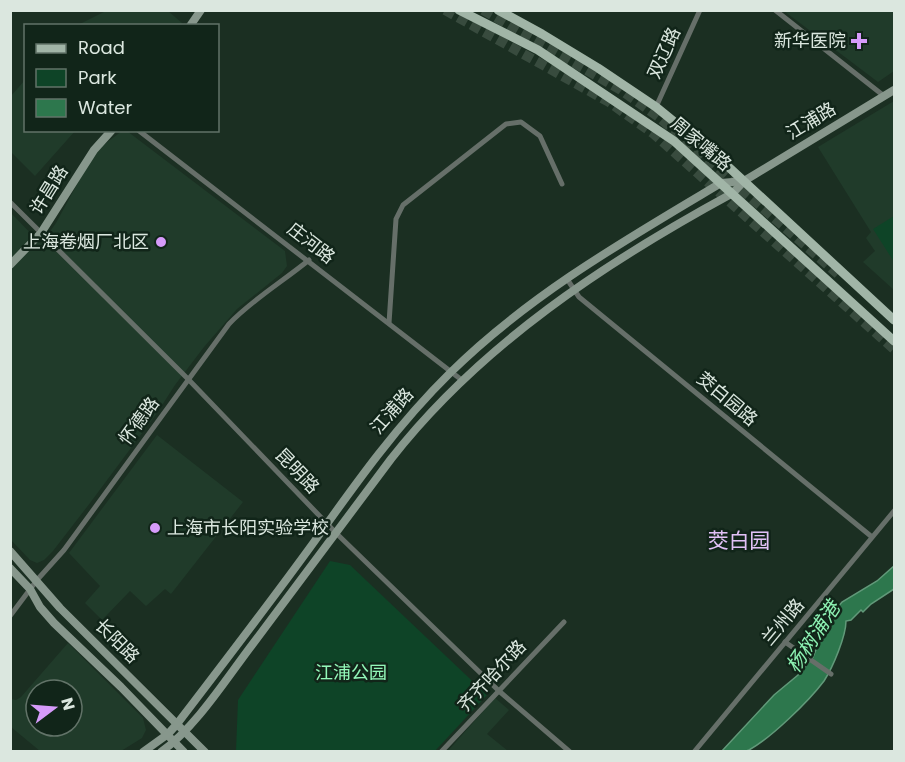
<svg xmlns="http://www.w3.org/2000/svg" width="905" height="762" font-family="Poppins,'Noto Sans SC',sans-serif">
  <rect width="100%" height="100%" fill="#1b2f22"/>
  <!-- built -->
  <g fill="#203b2a" fill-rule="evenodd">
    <path d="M108,10l60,1 14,12 -2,3 -102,-1z"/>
    <path d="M784,11h110v60l-16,11z"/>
    <path d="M25,80l1,50 49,1 -40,45 -24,-24v-56z"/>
    <path d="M894,101v189l-31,-28 12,-11 -9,-13 5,-6 -53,-85z"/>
    <path d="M122,131h5l158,120 2,15 -5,7 -45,36 -33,38 -29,38 -18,28 -67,90 -37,48 -9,9 -7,3 -7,-3 -19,-20v-327l30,31 15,-21 31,-57 15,-20z"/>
    <path d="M157,435l86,67 -72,92 -6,-5 -19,17 -16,-15 -28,29 -17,-17 15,-17 -31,-33z"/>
    <path d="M68,643l75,75 3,12 -4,8 -21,13h-81l-29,-24v-28l5,1 5,-3zM36,690h36v36h-36z"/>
    <path d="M495,698l14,12 -22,24 21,17 -61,1z"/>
  </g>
  <!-- green -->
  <g fill="#0e4427">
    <path d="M894,216v46l-21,-33z"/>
    <path d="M330,561l20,4 137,130 -52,56h-199l2,-51z"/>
  </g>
  <!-- water -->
  <path fill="#2d774d" stroke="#619979" stroke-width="1.5" d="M894,566v23l-23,15 -8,8 -2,-2 -10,10 -5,1c0,15 -13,46 -22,60 -15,20 -53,57 -75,69 -7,4 -20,1 -28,2l53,-57 24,-20 15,-18 15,-38 14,-17 35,-21z"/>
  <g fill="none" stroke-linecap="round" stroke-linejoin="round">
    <!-- highway-tunnel -->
    <g stroke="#384b3e" stroke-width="10" stroke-dasharray="10 5" stroke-linecap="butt">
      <path d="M445,10l164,92 45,32 240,215"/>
      <path d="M483,10l138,80 39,28 178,156"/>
    </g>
    <!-- street -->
    <g stroke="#666f69" stroke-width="5">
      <path d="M775,10l109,86"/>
      <path d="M656,107l44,-97"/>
      <path d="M138,130l325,251"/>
      <path d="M10,202l178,177 148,154 163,158 71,61"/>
      <path d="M567,279l12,18 293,240"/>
      <path d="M389,323l7,-104 7,-14 103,-81 15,-2 19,14 22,48"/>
      <path d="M10,616l27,-36 27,-30 165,-226c24,-25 53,-42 80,-64"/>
      <path d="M785,642l46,32"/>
      <path d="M441,752l123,-130"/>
      <path d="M694,752l200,-241"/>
    </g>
    <!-- secondary -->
    <g stroke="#87978c" stroke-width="8">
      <path d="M190,26l11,-16"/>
      <path d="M10,265l31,-32 53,-83 18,-20"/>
      <path d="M10,551l50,57 145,144"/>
      <path d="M10,568l20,21 10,18 14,16 67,64 63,65"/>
      <path d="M143,752l25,-18 9,-10c46,-60 92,-120 137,-182 42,-59 84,-118 136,-169 79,-78 177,-134 271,-190l23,-2"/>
      <path d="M161,752c35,-25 65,-73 91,-107 46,-62 92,-124 139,-186 90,-115 215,-197 342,-266l11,-12 150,-91"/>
    </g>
    <!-- primary -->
    <g stroke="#a1b5a7" stroke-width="9">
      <path d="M459,10l79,40 136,91 220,200"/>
      <path d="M498,10l44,24 56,34 58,39 65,53 173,160"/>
    </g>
  </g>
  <!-- markers -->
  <g fill="#d69bfa" stroke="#112519" stroke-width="2">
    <path d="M856 32h6v6h6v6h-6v6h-6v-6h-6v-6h6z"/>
    <circle cx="161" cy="242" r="6"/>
    <circle cx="155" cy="528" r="6"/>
  </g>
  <g text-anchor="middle" stroke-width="5" stroke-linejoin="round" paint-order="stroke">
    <!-- poi labels -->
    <g font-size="18" fill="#dbe7df" stroke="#112519" text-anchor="end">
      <text x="846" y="47">新华医院</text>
      <text x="149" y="248">上海卷烟厂北区</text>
      <text x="167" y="534" text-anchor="start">上海市长阳实验学校</text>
    </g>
    <!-- street labels -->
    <g font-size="18" fill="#dbe7df" stroke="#112519">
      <text transform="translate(664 53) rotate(-66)" y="6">双辽路</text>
      <text transform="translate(811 121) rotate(-31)" y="6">江浦路</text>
      <text transform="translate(701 144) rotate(40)" y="6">周家嘴路</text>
      <text transform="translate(49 190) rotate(-58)" y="6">许昌路</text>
      <text transform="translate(311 243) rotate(38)" y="6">庄河路</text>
      <text transform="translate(727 399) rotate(40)" y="6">茭白园路</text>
      <text transform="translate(392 411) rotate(-49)" y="6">江浦路</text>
      <text transform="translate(139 421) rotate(-54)" y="6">怀德路</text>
      <text transform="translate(297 471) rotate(46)" y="6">昆明路</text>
      <text transform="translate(783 622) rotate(-50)" y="6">兰州路</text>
      <text transform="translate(117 641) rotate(45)" y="6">长阳路</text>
      <text transform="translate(492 676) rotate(-47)" y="6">齐齐哈尔路</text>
    </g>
    <!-- park labels -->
    <g font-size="18" fill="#93f8b9" stroke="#112519">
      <text x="351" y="679">江浦公园</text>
    </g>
    <!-- water labels -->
    <g font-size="20" font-style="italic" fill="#8df2b3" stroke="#112519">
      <text transform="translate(813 637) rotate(-57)" y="7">杨树浦港</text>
    </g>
    <!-- quarter labels -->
    <g font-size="21" fill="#e1c1f6" stroke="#112519">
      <text x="739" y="548">茭白园</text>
    </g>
  </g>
  <!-- border -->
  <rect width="905" height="762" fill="none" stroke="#dbe7df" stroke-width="24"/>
  <!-- legend -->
  <rect x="24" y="24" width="195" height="108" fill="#112519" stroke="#627368" stroke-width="1.5"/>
  <rect x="36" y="44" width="30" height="9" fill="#a1b5a7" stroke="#627368" stroke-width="1.5"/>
  <text x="78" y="54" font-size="18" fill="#dbe7df">Road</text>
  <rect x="36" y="69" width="30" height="18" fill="#0e4427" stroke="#627368" stroke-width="1.5"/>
  <text x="78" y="84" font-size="18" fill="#dbe7df">Park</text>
  <rect x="36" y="99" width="30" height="18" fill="#2d774d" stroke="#627368" stroke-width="1.5"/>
  <text x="78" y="114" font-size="18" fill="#dbe7df">Water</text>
  <!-- north arrow -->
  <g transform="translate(54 708) rotate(74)"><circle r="28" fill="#112519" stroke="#627368" stroke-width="1.5"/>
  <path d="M0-4.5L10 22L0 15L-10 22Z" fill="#d69bfa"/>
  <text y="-9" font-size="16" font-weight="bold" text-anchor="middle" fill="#dbe7df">N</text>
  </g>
</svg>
